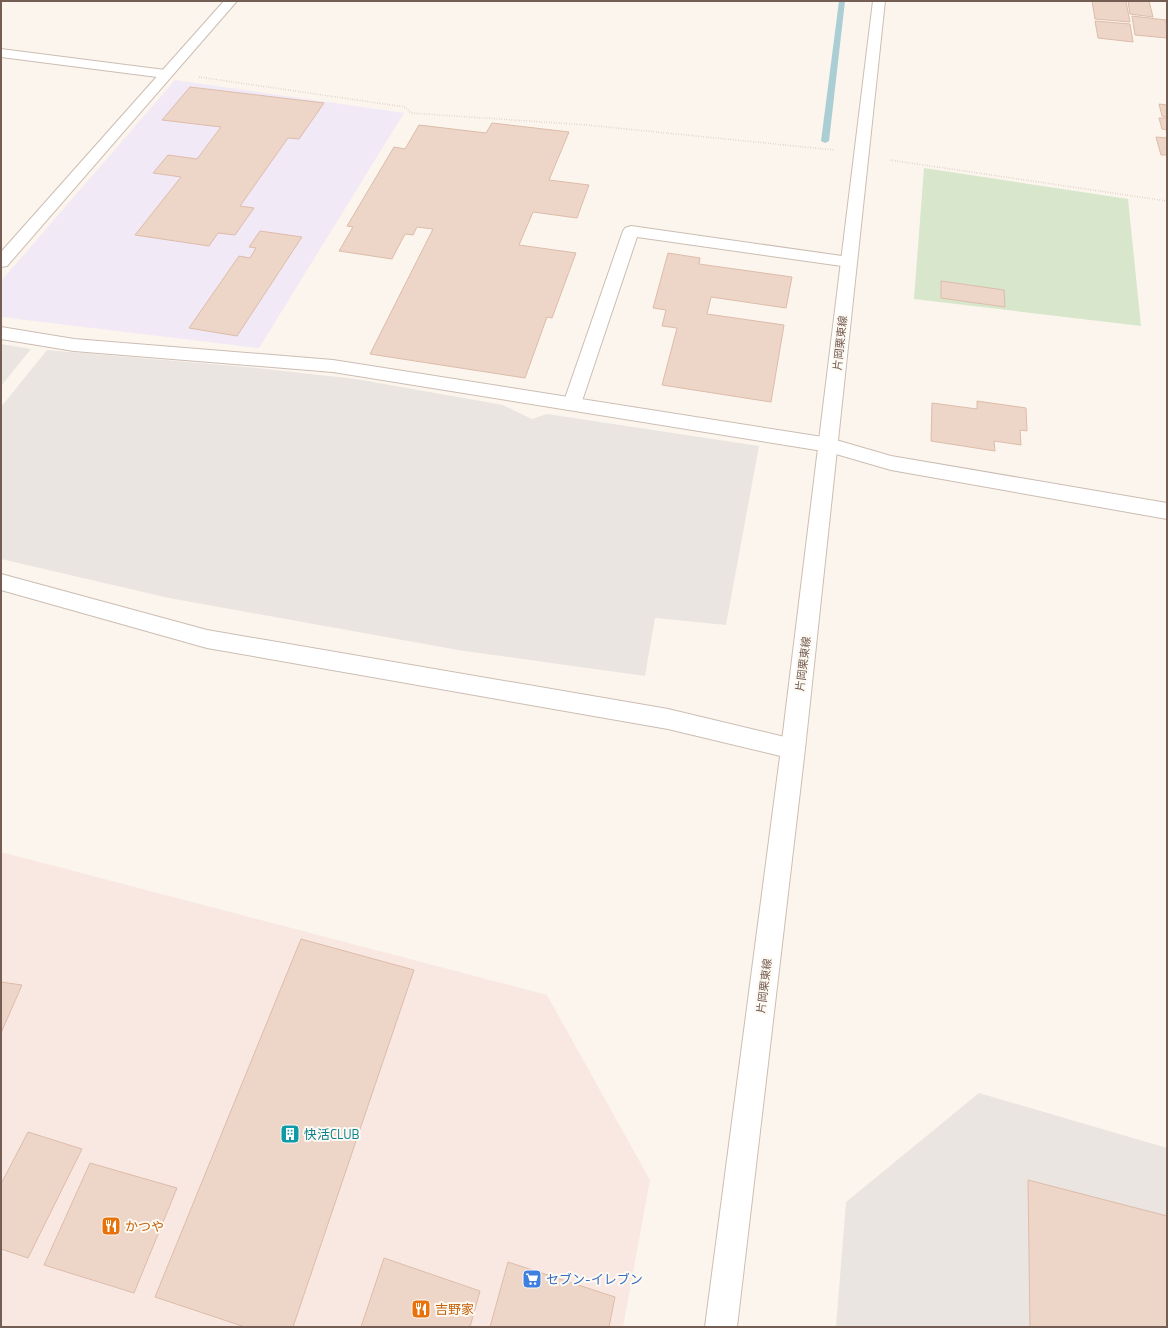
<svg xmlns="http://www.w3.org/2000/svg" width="1168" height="1328" font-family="'Titillium Web','Noto Sans JP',sans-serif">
  <rect width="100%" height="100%" fill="#fbf5ed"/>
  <!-- commercial -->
  <path fill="#f9e8e2" d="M1,852l546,143 103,185 -27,147h-622z"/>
  <!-- industrial -->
  <g fill="#ebe5e1">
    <path d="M1,344l30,5 -30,37z"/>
    <path d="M47,350l199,17 110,12 147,26 29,14 15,-5 212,32 -33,179 -71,-7 -10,58 -187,-26 -289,-52 -168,-39v-152z"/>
    <path d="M979,1093l188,55v179h-331l10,-125z"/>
  </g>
  <!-- education -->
  <path fill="#f2e9f7" d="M175,80l229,33 -145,235 -258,-31v-36z"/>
  <!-- green -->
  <path fill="#d8e7cc" d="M924,168l204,31 13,127 -227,-27z"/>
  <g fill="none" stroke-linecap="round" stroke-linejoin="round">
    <!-- stream -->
    <path fill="#aaced3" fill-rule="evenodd" d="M839,1h6l-16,140 -4,2 -4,-2z"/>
  </g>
  <!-- building -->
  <g fill="#edd5c7" stroke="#ddbcaa">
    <path d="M1092,1h34l4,21 -35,-3z"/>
    <path d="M1128,1h21l4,16 -23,-3z"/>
    <path d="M1132,16l34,4 1,18 -32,-3z"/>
    <path d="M1095,21l35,3 3,18 -35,-4z"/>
    <path d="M190,87l134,16 -25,36 -11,-1 -48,68 14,2 -19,27 -17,-2 -9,13 -74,-11 46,-58 -28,-4 15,-18 29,4 24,-32 -59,-7z"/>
    <path d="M1159,104l8,1v12l-5,-1z"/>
    <path d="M1159,118h8v12l-5,-1z"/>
    <path d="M492,123l77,9 -20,48 40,5 -12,33 -44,-6 -14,33 57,8 -24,65 -5,-1 -22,61 -155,-24 63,-125 -16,-2 -4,8 -8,-1 -13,25 -53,-8 14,-24 -6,-1 47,-79 11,2 14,-24 67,8z"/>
    <path d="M1156,137l11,1v17h-6z"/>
    <path d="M260,231l42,6 -65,99 -48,-8 50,-72 11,2 6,-10 -7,-1z"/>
    <path d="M668,253l32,5 -1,6 93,13 -6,31 -75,-11 -4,17 77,11 -13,77 -109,-17 15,-57 -15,-2 4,-16 -13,-2z"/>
    <path d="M941,281l63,9 1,17 -64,-9z"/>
    <path d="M977,401l49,7 1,23 -7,-1 1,15 -27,-4 1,10 -64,-10 1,-38 45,6z"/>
    <path d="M301,939l113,31 -121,357h-48l-90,-30z"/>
    <path d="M1,982l21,3 -21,48z"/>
    <path d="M28,1132l54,17 -54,109 -27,-9v-65z"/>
    <path d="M90,1163l87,25 -43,105 -90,-28z"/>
    <path d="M1028,1180l139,36v111h-137z"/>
    <path d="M384,1258l96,33 -10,36h-109z"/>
    <path d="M508,1262l107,35 -6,30h-119z"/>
  </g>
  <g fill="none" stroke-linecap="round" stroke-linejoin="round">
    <defs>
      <g id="service">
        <path d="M1,49l164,21 5,1 2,3 -2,3 -5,1 -164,-21z"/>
        <path d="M631,226l218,31 6,1 2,4 -2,4 -6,1 -212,-30 -56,167 -3,5 -6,1 -6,-1 -3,-5 60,-173 2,-3z"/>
      </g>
      <g id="minor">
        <path d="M224,1h13l-230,265 -6,1v-15z"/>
        <path d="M1,327l73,12 259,21 496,78 62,18 276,47v16l-276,-49 -62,-18 -496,-80 -259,-21 -73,-12z"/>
        <path d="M1,574l206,56 461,79 125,30 8,3 4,7 -4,7 -8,3 -125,-30 -461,-81 -206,-58z"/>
      </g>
      <path id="secondary" d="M873,1h12l-80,748 -68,578h-32l76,-578z"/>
    </defs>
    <!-- service casing -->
    <use href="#service" stroke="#ccbdb3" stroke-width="2"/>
    <!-- minor casing -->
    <use href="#minor" stroke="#ccbdb3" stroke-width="2"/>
    <!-- secondary casing -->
    <use href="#secondary" stroke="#cebdb1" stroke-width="2"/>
    <!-- path -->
    <g stroke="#d2b8aa" stroke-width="1.5" stroke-dasharray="0.5 2" stroke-linecap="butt">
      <path d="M199,77l206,30 6,6 176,12 247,25"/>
      <path d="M890,160l277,41"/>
    </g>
    <!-- service -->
    <use href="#service" fill="#fff" fill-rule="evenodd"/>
    <!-- minor -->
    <use href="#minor" fill="#fff" fill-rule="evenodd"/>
    <!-- secondary -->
    <use href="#secondary" fill="#fff" fill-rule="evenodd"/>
  </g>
  <!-- icons -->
  <defs>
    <symbol id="building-square" viewBox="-11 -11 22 22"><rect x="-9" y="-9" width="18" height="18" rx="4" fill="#0f9aa8" stroke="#fdf9f3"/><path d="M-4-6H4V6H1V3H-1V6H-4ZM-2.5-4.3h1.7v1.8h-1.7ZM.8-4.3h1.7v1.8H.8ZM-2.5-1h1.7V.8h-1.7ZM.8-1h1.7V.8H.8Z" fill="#fff"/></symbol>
    <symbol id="restaurant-square" viewBox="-11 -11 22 22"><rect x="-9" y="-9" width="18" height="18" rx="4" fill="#e8710a" stroke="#fdf9f3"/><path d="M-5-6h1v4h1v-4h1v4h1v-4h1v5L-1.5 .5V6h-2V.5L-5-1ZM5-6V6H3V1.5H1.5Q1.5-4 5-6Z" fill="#fff"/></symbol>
    <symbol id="supermarket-square" viewBox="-11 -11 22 22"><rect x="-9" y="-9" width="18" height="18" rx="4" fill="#3f7fe0" stroke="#fdf9f3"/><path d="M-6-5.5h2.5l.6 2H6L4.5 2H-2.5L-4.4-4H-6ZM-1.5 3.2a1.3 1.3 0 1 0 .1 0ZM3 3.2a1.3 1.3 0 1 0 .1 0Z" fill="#fff"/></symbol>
  </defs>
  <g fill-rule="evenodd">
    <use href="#building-square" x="279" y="1123" width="22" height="22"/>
    <use href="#restaurant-square" x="100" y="1215" width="22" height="22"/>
    <use href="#supermarket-square" x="521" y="1268" width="22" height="22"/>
    <use href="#restaurant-square" x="410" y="1298" width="22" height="22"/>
  </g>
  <g text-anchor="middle" stroke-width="4" stroke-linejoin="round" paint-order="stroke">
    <!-- street labels -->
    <g font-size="11" fill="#745d52" stroke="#fdf9f3">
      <text transform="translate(840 343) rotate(-84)" y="4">片岡栗東線</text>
      <text transform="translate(803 664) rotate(-83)" y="4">片岡栗東線</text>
      <text transform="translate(764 986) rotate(-83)" y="4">片岡栗東線</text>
    </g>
    <!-- near-culture labels -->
    <g font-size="13" fill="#0d838f" stroke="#fdf9f3" text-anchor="start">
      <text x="304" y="1139">快活CLUB</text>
    </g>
    <!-- near-food labels -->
    <g font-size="13" fill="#c56008" stroke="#fdf9f3" text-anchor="start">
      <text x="125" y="1231">かつや</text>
      <text x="435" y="1314">吉野家</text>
    </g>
    <!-- near-shop labels -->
    <g font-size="13" fill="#366cbe" stroke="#fdf9f3" text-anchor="start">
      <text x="546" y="1284">セブン-イレブン</text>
    </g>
  </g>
  <!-- border -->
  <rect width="1168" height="1328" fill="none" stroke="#745d52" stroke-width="4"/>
</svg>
